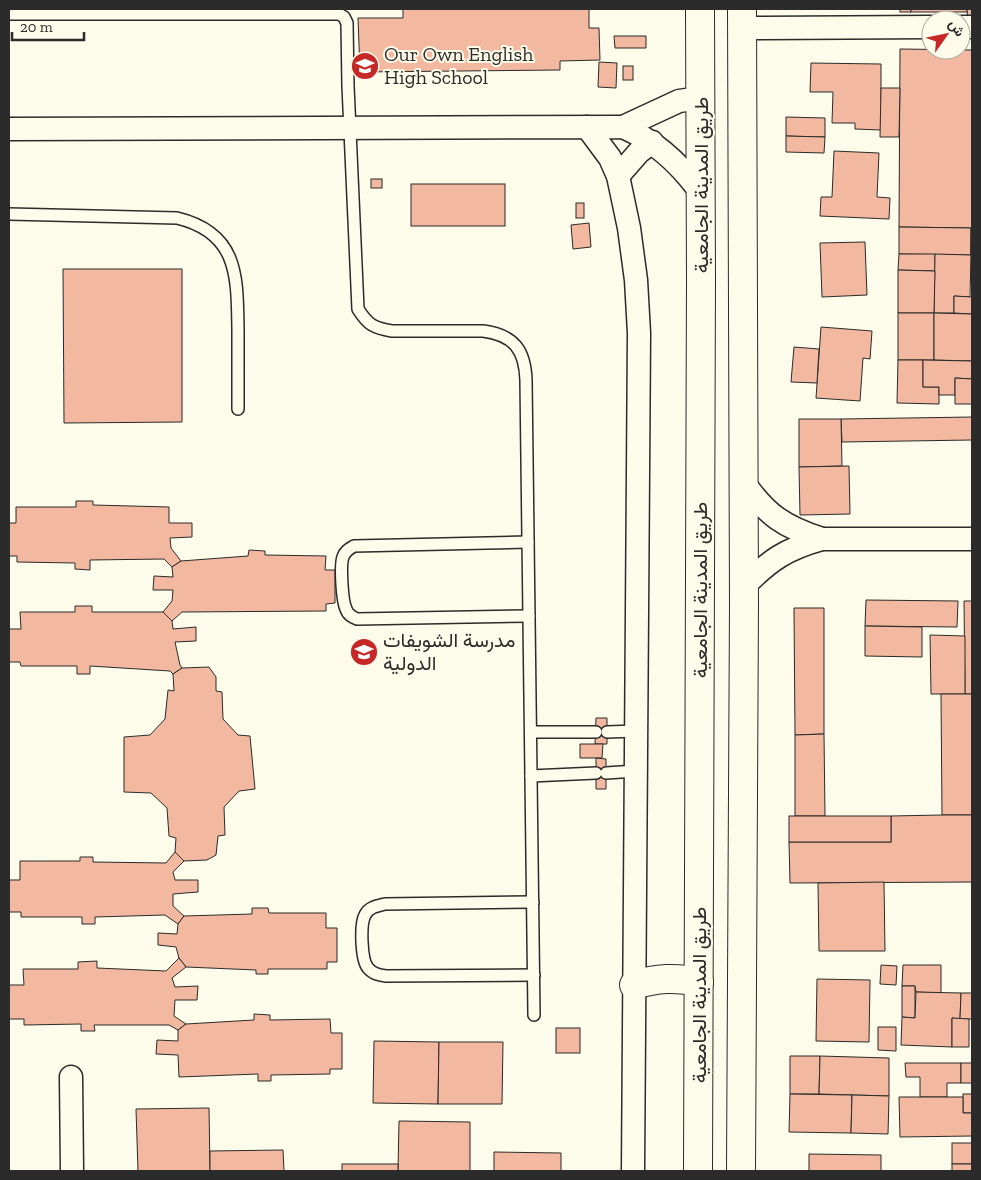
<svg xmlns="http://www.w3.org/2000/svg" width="981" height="1180" font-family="'Zilla Slab',Vazirmatn,serif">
  <rect width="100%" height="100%" fill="#fdfbea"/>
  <!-- building -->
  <g fill="#f2b8a0" stroke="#2b2b2b">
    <path d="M403,9h186v19h10l1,32 -40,1v9l-200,2 -2,-54h45z"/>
    <rect x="900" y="9" width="11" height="3"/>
    <rect x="911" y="9" width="56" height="3"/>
    <path d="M967,9h5v12l-4,1z"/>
    <path d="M614,36h32v12h-31z"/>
    <path d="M900,49l72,1v178l-73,-1z"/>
    <path d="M599,62l18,1 -1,25 -18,-1z"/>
    <path d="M811,63l70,1v66l-26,-1v-6h-23l1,-31h-23z"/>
    <rect x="623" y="66" width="10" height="14"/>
    <path d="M881,88h19l-1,49h-19z"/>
    <path d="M786,117l39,1v19l-39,-1z"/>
    <path d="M786,136l39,1 -1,16 -38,-1z"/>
    <path d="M834,151l45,2 -2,44 13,1 -1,21 -69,-3 1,-19h11z"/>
    <rect x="371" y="179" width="11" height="9"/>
    <rect x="411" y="184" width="94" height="42"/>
    <rect x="576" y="203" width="8" height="15"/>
    <path d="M589,223l2,24 -18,2 -2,-24z"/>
    <path d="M899,227l72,1v27l-72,-1z"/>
    <path d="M971,228h1v55h-2z"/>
    <path d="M865,242l2,53 -45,2 -2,-54z"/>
    <path d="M899,254h36v17l-37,-1z"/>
    <path d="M935,254l36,1 -1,42 -16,-1v17h-20z"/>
    <path d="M63,269h119v153l-118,1z"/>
    <path d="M898,270l37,1 -1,42h-36z"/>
    <path d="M954,296l18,1v17l-18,-1z"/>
    <rect x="898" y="313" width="36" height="47"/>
    <path d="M934,313l38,1v47l-38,-1z"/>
    <path d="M821,327l51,4 -2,28 -7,-1 -3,43 -44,-3z"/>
    <path d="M794,347l25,2 -2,34 -26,-1z"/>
    <path d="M898,360h25v27h16v17l-42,-1z"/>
    <path d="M923,360l49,1v18l-17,-1v17h-16v-8h-16z"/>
    <path d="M955,378l17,1v25h-17z"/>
    <path d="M972,417v23l-130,2 -1,-23z"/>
    <path d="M799,419h42l1,47 -43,1z"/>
    <path d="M849,466l1,48 -50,1 -1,-48z"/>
    <path d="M76,501h17v4l76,2v16h23v14l-22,1 1,10 10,13 -9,6 -8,-8 -74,1v10l-15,-1v-6l-58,-1v-6h-8v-33h7v-16h60z"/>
    <path d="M249,550l16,1v4l61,1 -1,14h10v33l-9,1v7l-144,1 -10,9 -9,-9 9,-11 1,-11h-20l1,-14 19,1 -1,-10 9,-6 67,-5z"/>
    <path d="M866,600l92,1 -1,26 -92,-1z"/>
    <path d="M964,601h8v93h-7z"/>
    <path d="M75,606h17v6h71l9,9 1,8 23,-2v14l-21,1 5,23 2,3 -9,6 -3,-3 -80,-5v8h-13v-8h-56l-1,-4h-11v-33h12l-1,-17h55z"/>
    <path d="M794,608h30v126l-29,1z"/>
    <path d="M865,626l57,1v30l-57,-1z"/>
    <path d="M930,635l35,1v58h-34z"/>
    <path d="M209,667l7,10v14l6,1 1,27 15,16 12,1 5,53 -16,2 -15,16 1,28 -7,1 -2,19 -9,5 -23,1 -9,-9 1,-14 -7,-2 -2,-28 -16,-15 -27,-1v-55l26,-2 15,-16 3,-29 6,1 -1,-17 9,-6z"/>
    <path d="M941,694h31v121h-30z"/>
    <path d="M596,718h11v26h-12z"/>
    <path d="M824,734l1,82h-30v-81z"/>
    <path d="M580,744h23l-1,14h-22z"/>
    <path d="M596,758l10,1v30h-10z"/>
    <path d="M942,815h30v67l-182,1 -1,-41h102v-26z"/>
    <rect x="789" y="816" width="102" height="26"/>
    <path d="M175,852l9,9 -11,11 2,8h23v12l-25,2v12l11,10 -6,8 -13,-9 -70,2v7h-13v-7h-61v-5h-12v-32h11v-19h60v-4h13v5l73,1z"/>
    <path d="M884,882l1,69h-66l-1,-68z"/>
    <path d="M252,908h16l1,5h57v15h11v34h-10v7h-59v5h-12v-4l-70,-3 -7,-9 -3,-11 -18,-2v-12l19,1 1,-10 6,-8 68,-2z"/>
    <path d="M179,958l7,9 -14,11 3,9 23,-1 -1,14h-22l-1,16 12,8 -8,6 -9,-5h-75l1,6h-14v-7l-57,1v-6h-15v-34h15l-1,-16h55v-7l19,-1v7l69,3z"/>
    <path d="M881,965l16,1 -1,19 -16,-1z"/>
    <path d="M903,965h38v28l-25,-1 -1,-6h-13z"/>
    <path d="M817,979l53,1 -1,62 -53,-1z"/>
    <path d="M902,986h13v32l-13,-1z"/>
    <path d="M916,992l45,1 -1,26 -8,-1v29l-51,-2 1,-28 13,1z"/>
    <path d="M961,993h11v26h-12z"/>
    <path d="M254,1014l16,1v5l60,-1 1,14h11v36h-12v5l-59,1v6h-13v-7l-79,3 -1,-22 -22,-1 1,-14 21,1v-11l8,-6 68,-4z"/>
    <path d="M952,1018l17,1v28h-17z"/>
    <path d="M878,1027h18v24l-18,-1z"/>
    <rect x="556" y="1028" width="24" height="25"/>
    <path d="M374,1041l65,1 -1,62 -65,-1z"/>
    <path d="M439,1042h64l-1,62h-64z"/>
    <path d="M790,1056h30l-1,38h-29z"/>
    <path d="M820,1056l69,2v38l-70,-2z"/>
    <path d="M905,1063h56v20h-14v14h-27v-20h-14z"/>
    <rect x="961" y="1063" width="11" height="20"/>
    <path d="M790,1094l62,1 -1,38 -62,-1z"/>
    <rect x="963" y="1094" width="9" height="19"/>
    <path d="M852,1095l37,1 -1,38 -37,-1z"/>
    <path d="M899,1097h64v16h9v23l-72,1z"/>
    <path d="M209,1108l1,63h-72l-2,-62z"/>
    <path d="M399,1121l71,1v49h-72z"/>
    <rect x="952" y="1143" width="20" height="21"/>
    <path d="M283,1150l1,21h-74v-20z"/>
    <path d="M494,1152l67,1v18h-67z"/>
    <path d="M809,1154l72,1v16h-72z"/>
    <rect x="342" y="1164" width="56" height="7"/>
    <rect x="952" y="1164" width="20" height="7"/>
  </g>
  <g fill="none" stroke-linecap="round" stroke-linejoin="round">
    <defs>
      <g id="lane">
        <path d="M9,14h330l5,3 3,6 1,63 10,223c10,16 16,19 34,22h91c31,4 42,19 43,49l8,635"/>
        <path d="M9,214l168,4c62,15 60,59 61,111 0,27 0,53 0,80"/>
        <path d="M528,542l-174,4c-5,3 -9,5 -11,11 -3,8 -1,44 3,52 2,6 6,8 11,10l172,-3"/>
        <path d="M531,732h65"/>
        <path d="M607,732l29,-1"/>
        <path d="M606,773l30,-2"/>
        <path d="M531,776l65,-3"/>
        <path d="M533,902l-148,2c-8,2 -16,3 -20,11 -5,9 -4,45 3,53 5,6 11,7 18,8l148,-1"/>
      </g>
      <g id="street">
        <path d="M961,27h11"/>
        <path d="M742,28l189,-1"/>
        <path d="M587,127l23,31 8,18 11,52 7,52 3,53 -6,838"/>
        <path d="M623,127l56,-26 21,-3"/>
        <path d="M9,129l614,-2c32,14 55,35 76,63"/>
        <path d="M618,176l21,-24 13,-10"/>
        <path d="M744,483c23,32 40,44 78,56"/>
        <path d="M744,586c26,-26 42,-37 78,-47h150"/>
        <path d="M71,1077l1,94"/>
      </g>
      <g id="primary">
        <path d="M634,985c23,-7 42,-8 65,-3"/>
        <path d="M698,1171l3,-891 -1,-271"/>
        <path d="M741,1171l3,-567 -2,-595"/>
      </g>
    </defs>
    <!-- lane casing -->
    <use href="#lane" stroke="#2b2b2b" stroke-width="14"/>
    <!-- street casing -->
    <use href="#street" stroke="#2b2b2b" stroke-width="25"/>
    <!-- primary casing -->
    <use href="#primary" stroke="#2b2b2b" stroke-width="30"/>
    <!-- lane -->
    <use href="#lane" stroke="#fdfbea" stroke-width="11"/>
    <!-- street -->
    <use href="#street" stroke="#fdfbea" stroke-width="22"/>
    <!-- primary -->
    <use href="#primary" stroke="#fdfbea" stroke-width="28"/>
  </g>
  <!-- icons -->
  <defs>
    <symbol id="school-disc" viewBox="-11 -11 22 22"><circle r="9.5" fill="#c62828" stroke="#fdfbea"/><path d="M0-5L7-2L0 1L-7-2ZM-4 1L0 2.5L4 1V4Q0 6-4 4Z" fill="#fff"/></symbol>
  </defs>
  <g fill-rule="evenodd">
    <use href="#school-disc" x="349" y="50" width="32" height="32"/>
    <use href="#school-disc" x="348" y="636" width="32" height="32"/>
  </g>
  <g text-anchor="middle" stroke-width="4" stroke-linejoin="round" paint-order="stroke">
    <!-- poi labels -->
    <g font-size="20" fill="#2b2b2b" stroke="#fdfbea" text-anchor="start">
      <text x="384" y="61">Our Own English<tspan x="384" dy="23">High School</tspan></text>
      <text x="383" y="647">مدرسة الشويفات<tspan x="383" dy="23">الدولية</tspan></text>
    </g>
    <!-- street labels -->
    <g font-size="20" fill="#2b2b2b" stroke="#fdfbea">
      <text transform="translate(701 185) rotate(-90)" y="7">طريق المدينة الجامعية</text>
      <text transform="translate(700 590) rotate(-90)" y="7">طريق المدينة الجامعية</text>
      <text transform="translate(699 995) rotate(-90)" y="7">طريق المدينة الجامعية</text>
    </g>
  </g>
  <!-- border -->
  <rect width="981" height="1180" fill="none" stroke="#2b2b2b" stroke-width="20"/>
  <!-- north arrow -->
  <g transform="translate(946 35) rotate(57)"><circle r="24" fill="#fdfbea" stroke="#a9a89e"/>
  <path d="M0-4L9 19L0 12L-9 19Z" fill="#c62828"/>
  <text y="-8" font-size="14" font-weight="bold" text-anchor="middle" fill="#2b2b2b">ش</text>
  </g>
  <!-- scale -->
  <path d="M12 32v8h72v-8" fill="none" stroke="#2b2b2b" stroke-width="2.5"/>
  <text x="20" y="32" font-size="15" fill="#2b2b2b" stroke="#fdfbea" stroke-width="4" paint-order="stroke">20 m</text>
</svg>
